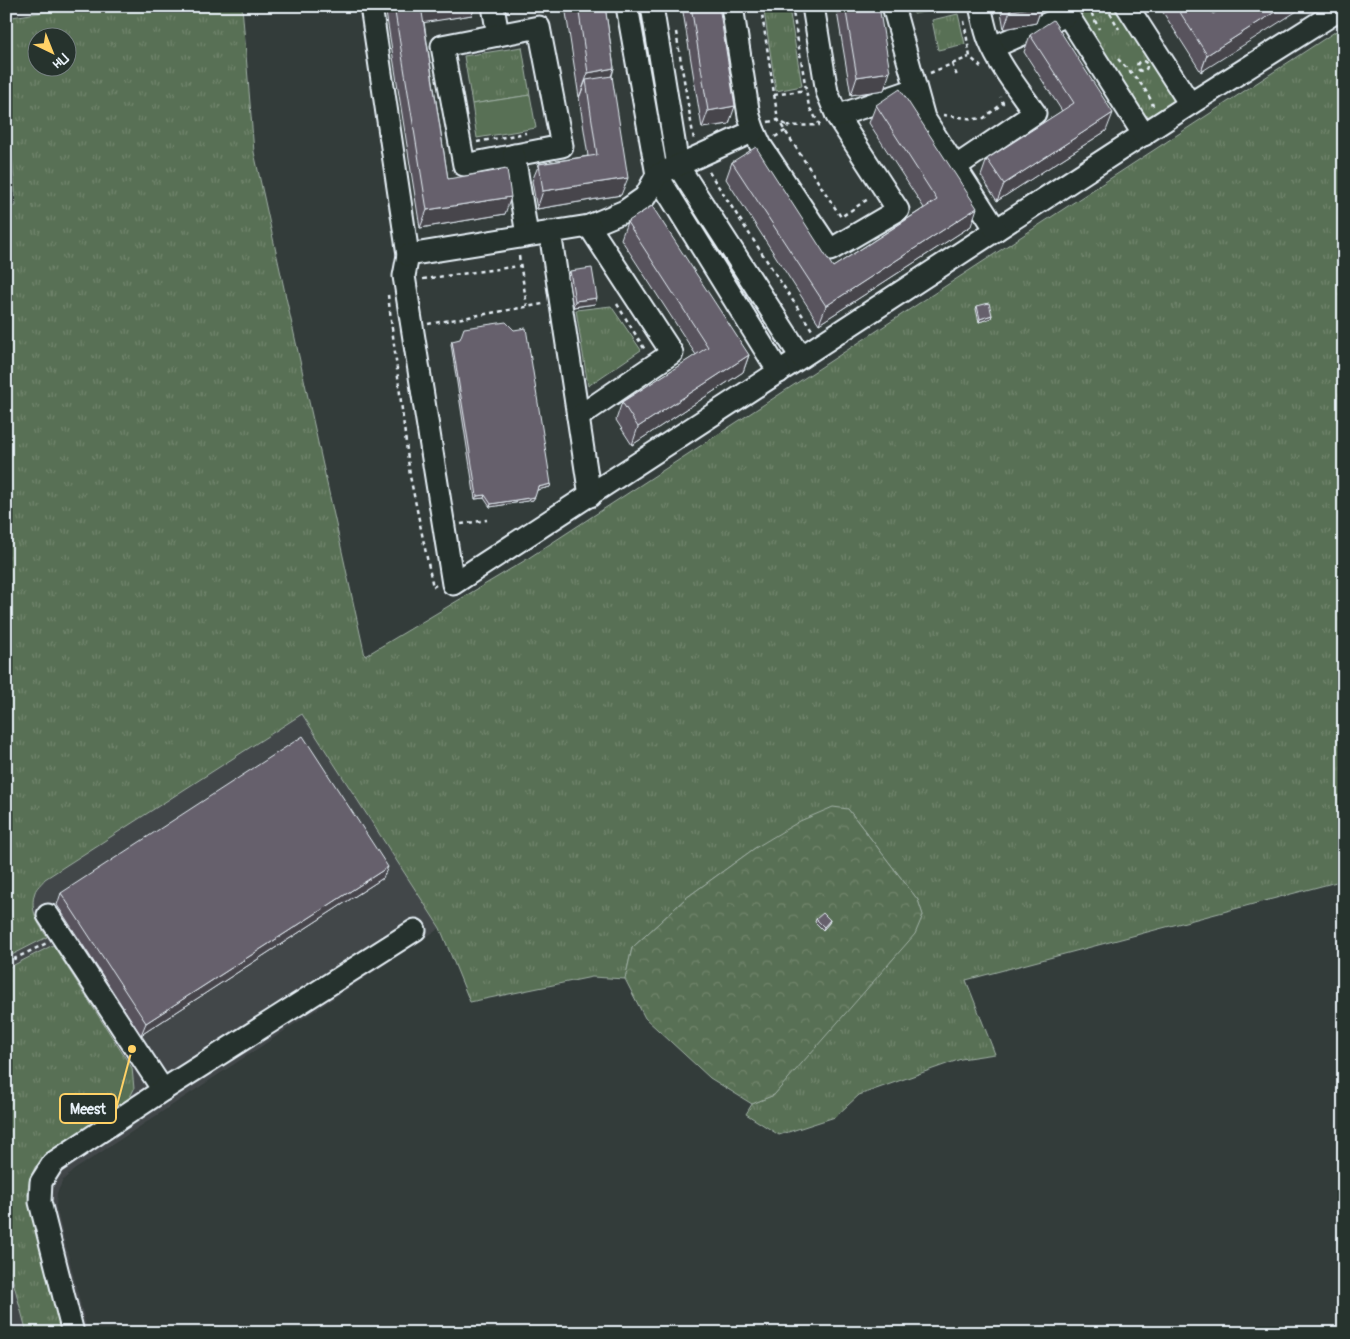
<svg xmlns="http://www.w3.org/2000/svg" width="1350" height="1339" font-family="Pangolin,sans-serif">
  <defs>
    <pattern id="grass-tufts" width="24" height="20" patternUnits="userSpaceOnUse" patternTransform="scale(1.25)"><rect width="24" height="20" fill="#597054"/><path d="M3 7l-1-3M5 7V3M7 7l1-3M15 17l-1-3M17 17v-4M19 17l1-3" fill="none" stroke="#71856d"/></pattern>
    <pattern id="forest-crowns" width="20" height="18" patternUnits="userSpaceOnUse" patternTransform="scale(1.25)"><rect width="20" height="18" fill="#597054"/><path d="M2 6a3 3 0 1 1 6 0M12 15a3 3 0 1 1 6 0" fill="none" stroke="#71856d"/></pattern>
  </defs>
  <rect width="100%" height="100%" fill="#333c3a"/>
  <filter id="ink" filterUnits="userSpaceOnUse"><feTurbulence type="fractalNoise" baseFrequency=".02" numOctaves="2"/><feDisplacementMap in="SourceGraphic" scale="10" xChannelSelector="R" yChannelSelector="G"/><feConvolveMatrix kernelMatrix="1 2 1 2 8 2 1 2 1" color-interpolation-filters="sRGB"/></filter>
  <g filter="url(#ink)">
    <!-- built -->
    <path fill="#424749" d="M295,702l145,226 -366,242 -11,10 -6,13 -1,14 32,126h-82v-449z"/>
    <!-- grass -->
    <g fill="url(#grass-tufts)" stroke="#a0b0a6" fill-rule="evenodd">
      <path d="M81,6h161l12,146 111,504 159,-95 820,-535v854l-378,100 29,74 -34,5 -102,36 -24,22 -56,18 -33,-21 6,-10 22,-9 149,-179 -5,-16 -70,-91 -93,39 -69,50 -54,50 -7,31 -33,-2 -122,25 -30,-74 -138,-214 -257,165c-3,4 -9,9 -10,13 -6,17 3,32 12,45l-41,21v-751l10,-1 -10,-130v-58zM38,38h30v30h-30z"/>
      <path d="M1074,6h49l56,98 -22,14 -14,-3z"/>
      <path d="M789,8l13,78 -26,5 -12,-80z"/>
      <path d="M958,14l7,30 -27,6 -6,-30z"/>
      <path d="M522,47l8,48 -58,9 -8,-48z"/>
      <path d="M611,306l30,44 -53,36 -12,-76z"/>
      <path d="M53,945l79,123 2,21 -8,16 -78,49 -13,13 -5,13 -3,12 36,141h-36l-21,-78v-286z"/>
    </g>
    <!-- forest -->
    <path fill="url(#forest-crowns)" stroke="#a0b0a6" d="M833,807l15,2 70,91 5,15 -8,19 -141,161 -22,9 -42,-26 -65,-60 -20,-39 7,-31 54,-50 69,-50 45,-27z"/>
    <!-- pitch -->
    <g fill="#597054" stroke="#a0b0a6">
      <path d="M912,6h43l-41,8z"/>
      <path d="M530,95l6,33 -59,10 -5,-34z"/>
    </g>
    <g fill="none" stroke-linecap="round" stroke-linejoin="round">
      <defs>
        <g id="minor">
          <path d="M371,6l37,249 -4,21 49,308 543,-354 194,-126 154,-97"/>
          <path d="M493,6l5,29"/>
          <path d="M627,6l30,169 122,197"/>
          <path d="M652,6l26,160 123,191"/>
          <path d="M732,6l17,110 5,15 7,15 69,104 68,-40 -61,-94 -10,-24 -14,-86"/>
          <path d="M893,6l31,112 72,112"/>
          <path d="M1062,6l82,129"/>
          <path d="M1127,6l63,98"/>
          <path d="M539,27l23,119 -98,19 -22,-119z"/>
          <path d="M993,47l74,-32"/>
          <path d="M837,116l76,-26"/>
          <path d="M514,155l13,80"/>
          <path d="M955,167l80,-54c-16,-23 -35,-46 -46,-73 -4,-10 -6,-22 -9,-34"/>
          <path d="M550,232l40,264"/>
          <path d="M408,255l181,-29 36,-15 20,-14 12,-22 97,-44"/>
          <path d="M578,417l94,-64 -83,-127"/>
          <path d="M48,915l115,175"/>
          <path d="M73,1333l-33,-131 1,-20 12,-19 110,-73 252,-160"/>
        </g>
      </defs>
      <!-- minor casing -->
      <use href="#minor" stroke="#e8f1f8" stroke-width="25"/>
      <!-- path -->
      <g stroke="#e8f1f8" stroke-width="2.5" stroke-dasharray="4 4" stroke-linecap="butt">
        <path d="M777,6l-16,2 17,112 63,97 27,-18 -1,-2"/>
        <path d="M792,6l17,101 11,18"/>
        <path d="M1088,6l11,23"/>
        <path d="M1106,6l13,23"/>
        <path d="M1216,14l3,-8"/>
        <path d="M964,21l6,36 11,10"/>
        <path d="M676,32l18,108"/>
        <path d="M1118,59c13,14 29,28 35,47"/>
        <circle cx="1142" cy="66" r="5"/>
        <path d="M952,64l5,12"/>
        <path d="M930,73l39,-16"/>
        <path d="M774,95l32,-5"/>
        <path d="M943,115l31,4 10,-1 19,-15 -3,-6"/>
        <path d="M768,122l10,-2 10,6"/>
        <path d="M775,137l10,-6 3,-5 32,-1"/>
        <path d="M477,142l49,-9"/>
        <path d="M709,172l103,158"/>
        <path d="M519,256l8,50"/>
        <path d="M423,279l97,-13"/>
        <path d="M388,295l22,181 23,111 3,-2"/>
        <path d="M617,304l28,46"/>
        <path d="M428,324l115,-20"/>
        <path d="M461,524l26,-4"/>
        <path d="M6,963l41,-20"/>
      </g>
      <!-- minor -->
      <use href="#minor" stroke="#26332d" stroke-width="21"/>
    </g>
    <!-- wall -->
    <g fill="#58535d" stroke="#e8f1f8">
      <path d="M385,6h90l-3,9 -48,7 24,157 57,35 -85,14z"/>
      <path d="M565,6h40l9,62 -2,8 9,119 -84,14 -5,-28 7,-17 49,-8z"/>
      <path d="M682,6h37l10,118 -27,4z"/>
      <path d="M836,6h43l5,84 -33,5z"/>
      <path d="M1000,6h42l-6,17 -32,6z"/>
      <path d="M1159,6h48l6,8 12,-8 -24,66z"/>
      <path d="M1030,35l76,96 -109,70 -16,-25 6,-17 75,-48 -38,-59z"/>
      <path d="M876,105l95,121 -152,98 -93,-145 6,-17 101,105 91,-59 -55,-85z"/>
      <path d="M627,222l122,133 -6,17 -111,73 -16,-25 6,-18 74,-47 -75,-116z"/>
      <path d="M570,271l25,33 -22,3 -5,-30z"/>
      <path d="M977,306l15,9 -1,3 -12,4 -3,-13z"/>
      <path d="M452,341l98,146 -13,3 -4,10 -43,7 -6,-9 -9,1 -24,-155z"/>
      <path d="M383,878l-242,157 -84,-130 4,-12z"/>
      <path d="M816,919l14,1 -1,3 -6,7 -8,-8z"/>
    </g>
    <!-- shaded-wall -->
    <g fill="#47444c" stroke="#e8f1f8">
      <path d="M421,6h54l-3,9 -57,9z"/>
      <path d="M508,6h14l-15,3z"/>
      <path d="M1042,6l-6,17 -32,6 6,-18z"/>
      <path d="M1284,6h21l-104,66 6,-17z"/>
      <path d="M614,68l-9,26 -19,-14 -7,18 9,-25z"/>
      <path d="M890,72l-6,18 -33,5 6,-18z"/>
      <path d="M735,106l-6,18 -27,4 6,-17z"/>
      <path d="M1113,113l-7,18 -109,70 7,-17z"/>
      <path d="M628,178l-7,17 -84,14 6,-18z"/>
      <path d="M511,197l-6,17 -85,14 7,-18z"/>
      <path d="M977,208l-6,18 -152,98 7,-18z"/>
      <path d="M597,298l-2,6 -22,3 2,-6z"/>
      <path d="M992,315l-1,3 -12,4 1,-3z"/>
      <path d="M749,355l-6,17 -111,73 6,-18z"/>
      <path d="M551,484l-1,3 -13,3 1,-3z"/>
      <path d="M485,495l-1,3 -9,1 2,-3z"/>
      <path d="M535,497l-2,3 -43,7 1,-3z"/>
      <path d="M388,867l-5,11 -242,157 5,-12z"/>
      <path d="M830,920l-1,3 -6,7 1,-3z"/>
    </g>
    <!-- building -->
    <g fill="#66616c" stroke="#e8f1f8">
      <path d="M394,6h28h-1l27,173 59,-10 4,28 -84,13z"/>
      <path d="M578,6h27l9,62 -26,5z"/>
      <path d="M691,6h28l16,100 -27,5z"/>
      <path d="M845,6h34l11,66 -33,5z"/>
      <path d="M1010,6h31l-31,5z"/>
      <path d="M1176,6h31l6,8 12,-8h59l-77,49z"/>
      <path d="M1053,20l60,93 -109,71 -17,-25 87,-56 -44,-68z"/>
      <path d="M612,76l16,102 -85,13 -4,-27 58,-9 -11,-75z"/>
      <path d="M900,89l77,119 -151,98 -94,-144 24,-15 77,120 104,-67 -61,-95z"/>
      <path d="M652,206l97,149 -111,72 -16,-25 86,-55 -81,-125z"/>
      <path d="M592,268l5,30 -22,3 -5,-30z"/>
      <path d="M989,303l3,12 -12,4 -3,-13z"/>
      <path d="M506,322l8,8 12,-2 25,156 -13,3 -3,10 -44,7 -6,-9 -8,1 -25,-155 8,-2 4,-11z"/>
      <path d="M303,736l85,131 -242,156 -85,-130z"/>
      <path d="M823,913l7,7 -6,7 -8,-8z"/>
    </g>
  </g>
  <!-- callouts -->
  <path fill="none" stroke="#ffd166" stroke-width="2" d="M132 1049L116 1109"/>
  <circle fill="#ffd166" stroke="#26332d" stroke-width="2" cx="132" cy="1049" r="5"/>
  <rect fill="#26332d" stroke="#ffd166" stroke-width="2" x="60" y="1094" width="56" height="29" rx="5"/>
  <g font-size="14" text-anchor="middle" font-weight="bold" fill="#e8f1f8">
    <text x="88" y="1114">Meest</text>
  </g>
  <!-- margin -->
  <rect width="1350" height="1339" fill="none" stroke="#26332d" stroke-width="25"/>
  <rect x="12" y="12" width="1325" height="1314" fill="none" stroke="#e8f1f8" stroke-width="2" filter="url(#ink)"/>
  <!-- north arrow -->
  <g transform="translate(52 52) rotate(137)"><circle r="24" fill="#26332d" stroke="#747f7e"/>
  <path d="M0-4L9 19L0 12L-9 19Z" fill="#ffd166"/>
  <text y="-8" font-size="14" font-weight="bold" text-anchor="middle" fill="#e8f1f8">Пн</text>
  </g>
</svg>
